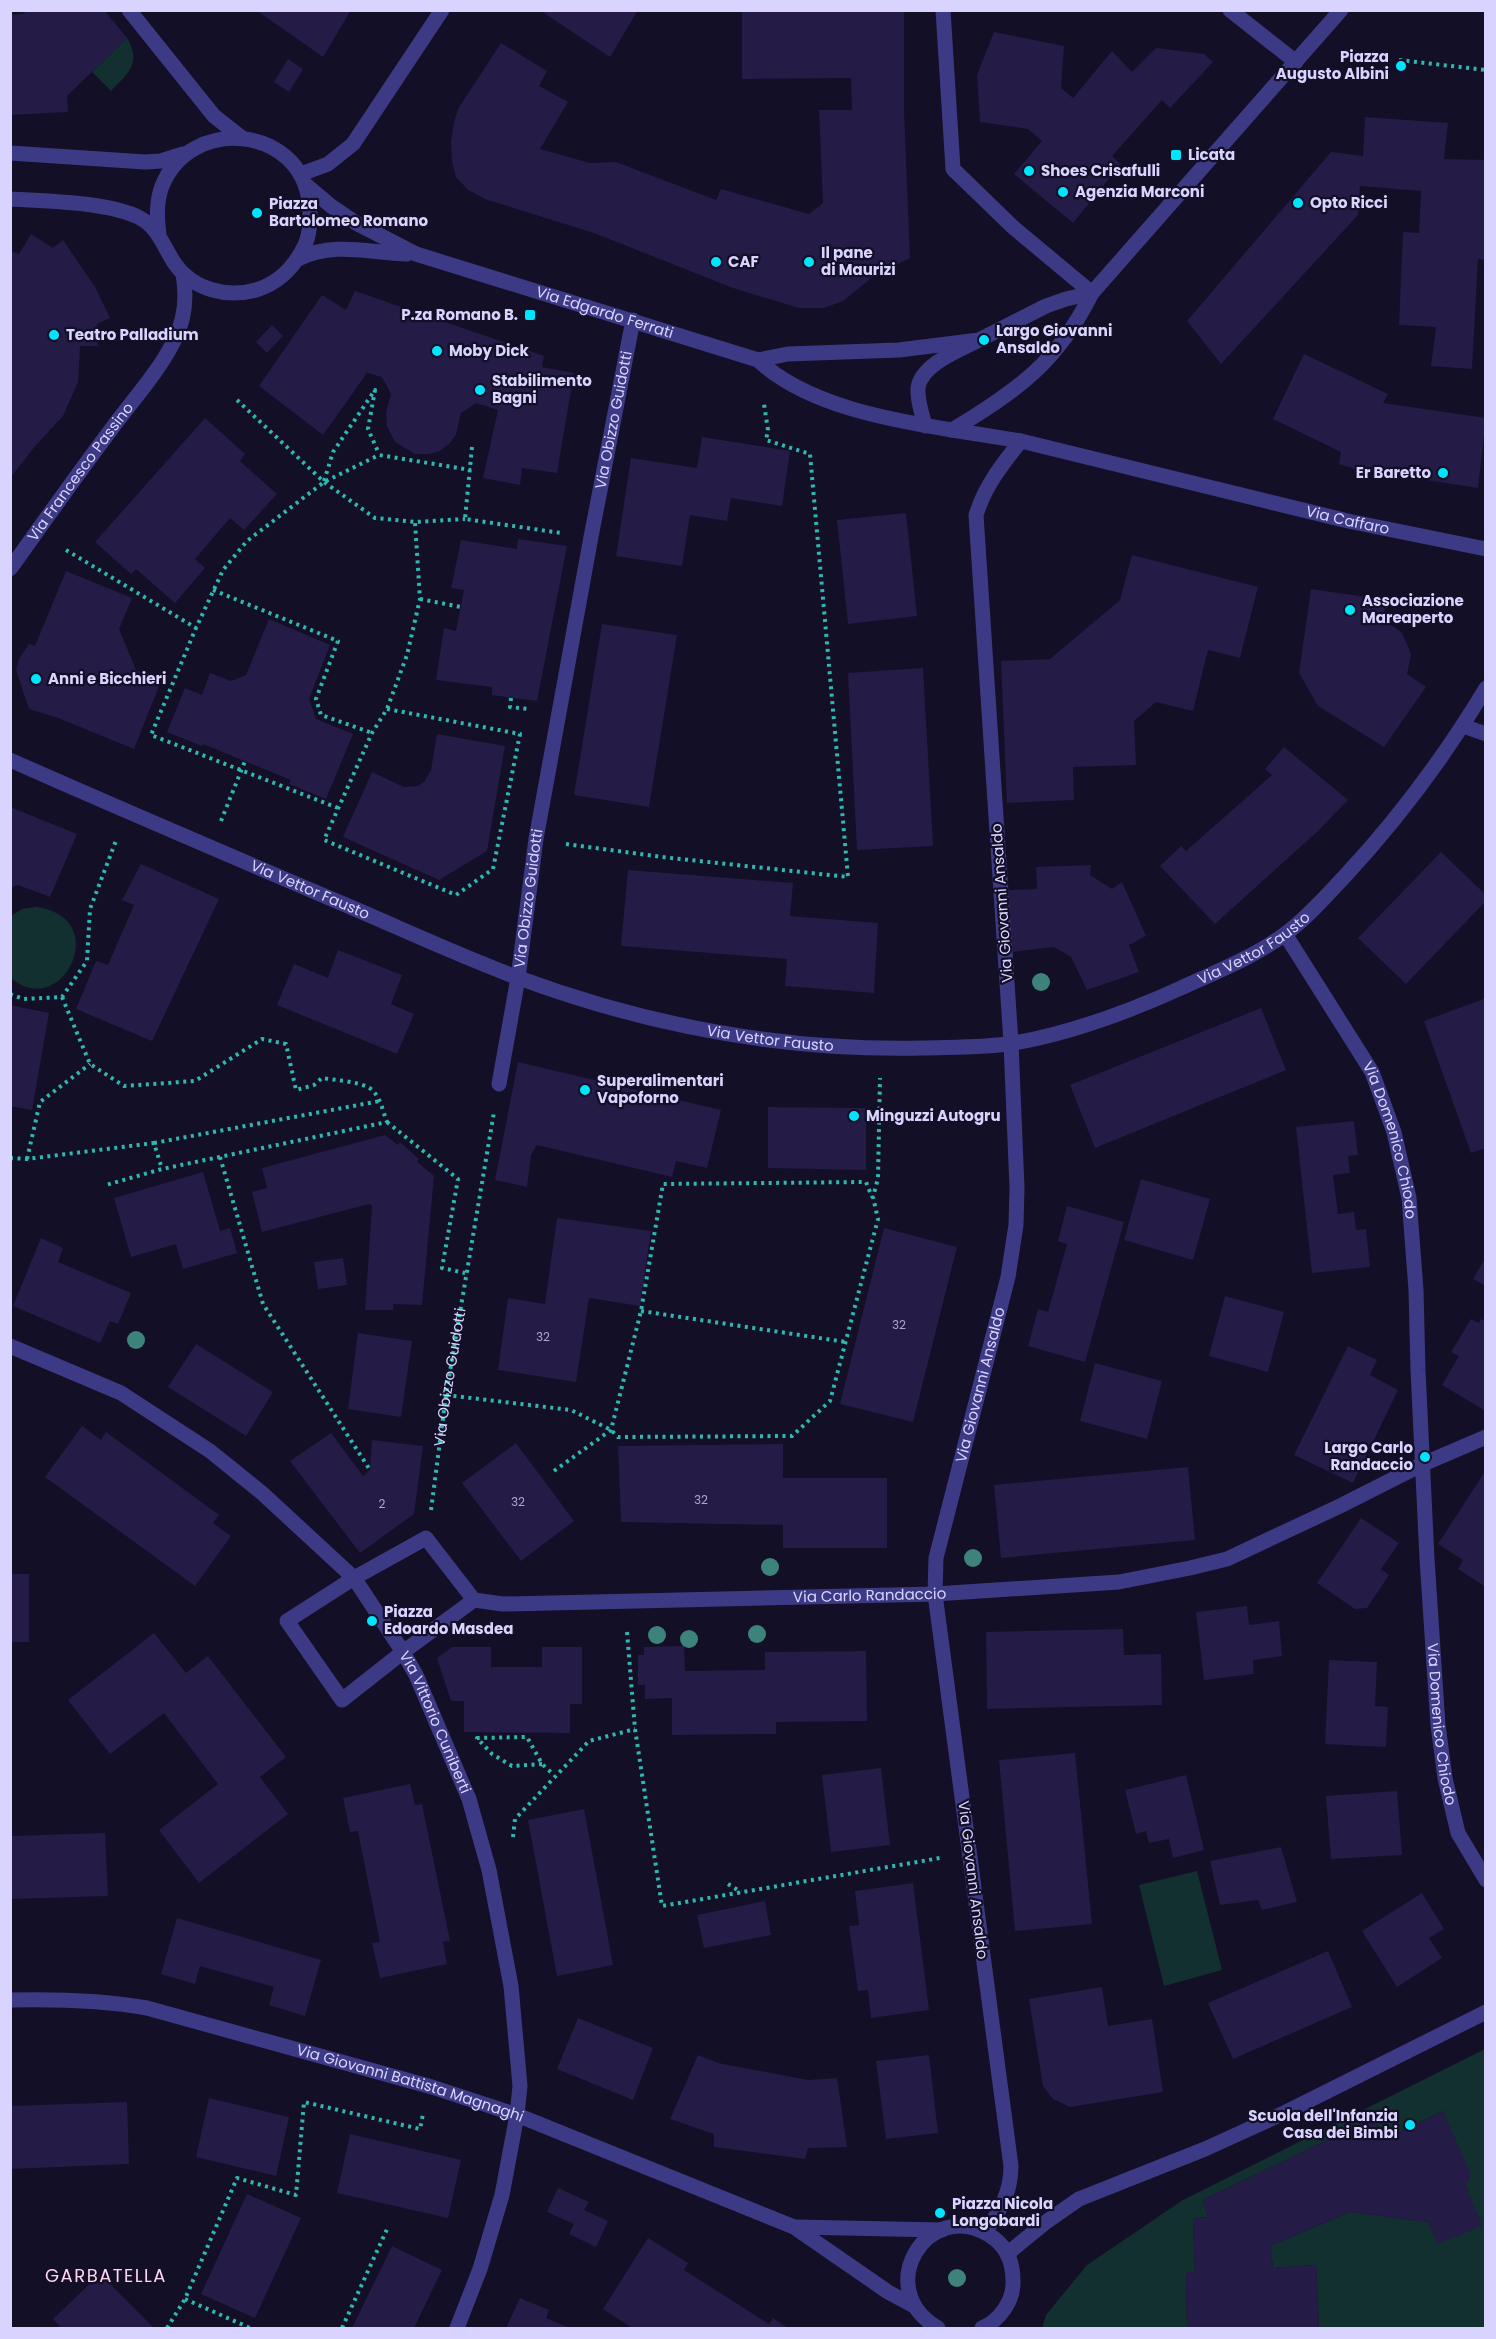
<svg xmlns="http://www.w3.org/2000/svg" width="1496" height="2339" font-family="Poppins,sans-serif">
  <rect width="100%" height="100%" fill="#130f26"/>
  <!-- green -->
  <g fill="#12302f">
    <path d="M127,38c15,26 1,35 -16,53l-19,-19z"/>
    <path d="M36,907c78,10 26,115 -25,71v-62l11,-7z"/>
    <path d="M1197,1871l25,99 -58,16 -25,-101z"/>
    <path d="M1485,2049v279h-166l-3,-63 -43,3 -3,-22 80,-34 78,10 10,22 28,-59 -23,-74 -47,23 -29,-13 -164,79 5,17 -15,2 2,53 -9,1 1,55h-145l4,-13 41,-50 96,-65z"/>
  </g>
  <!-- building -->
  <g fill="#241b47">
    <path d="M28,10h76l23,28 -60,58 1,16 -58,3v-100l13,-1z"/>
    <path d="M256,10h95l-28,47z"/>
    <path d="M546,10h92l-28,47 -66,-44z"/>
    <path d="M742,10h162v100l6,148 -36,18 -31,25 -19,7h-25l-66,-20 -139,-55 -109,-34 -17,-9 -12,-13 -4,-15 -1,-21 3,-19 4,-13 43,-66 46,28 -8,15 29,16 -28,47 50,14 26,-1 100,38 5,-11 88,25 14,-11 -4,-93h33l-1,-32 -109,1z"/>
    <path d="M994,32l70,14 -3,42 12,10 39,-47 20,21 24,-24 48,6 9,8 -43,46 -8,-8 -50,56 9,8 -48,59 -59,-49 28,-33 -14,-12 -48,-7 -3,-47z"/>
    <path d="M288,59l15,10 -14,23 -15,-10z"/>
    <path d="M1365,117l83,6 -4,36 42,1v100l-8,-1 -6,110 -41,-3 5,-39 -37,-2 4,-93 16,1 2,-42 -61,-5 -2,29 -137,149 -34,-43 144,-169 32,4z"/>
    <path d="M31,234l22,14 10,-8 32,47 15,31 -13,6 1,22h-18l-2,36 -15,34 -27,29 -26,33v-227l9,3z"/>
    <path d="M355,291l189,65 -2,11 32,6 -17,100 -35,-5 -2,17 -37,-7 15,-68 -22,-7 -15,10 -5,22 -7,9 -9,7 -11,3h-14l-20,-12 -8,-16 -1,-14 5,-18 -9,-17 -15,-4 -44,62 -64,-49 63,-91 24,15z"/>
    <path d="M272,325l11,11 -16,17 -11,-11z"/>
    <path d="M1304,354l84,40 -5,9 103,15 -8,70 -123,-19 -16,-5 2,-12 -68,-33z"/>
    <path d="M205,418l40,36 -5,7 37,33 -33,36 -14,-12 -35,41 10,9 -30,35 -39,-34 -5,5 -36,-32z"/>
    <path d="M702,437l88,14 -8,55 -51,-8 -4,23 -37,-6 -8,51 -66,-10 15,-98 66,10z"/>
    <path d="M906,513l11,103 -69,8 -11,-104z"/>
    <path d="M518,539l49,7 -30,155 -45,-6v-8l-56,-7 8,-52 12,3 8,-41 -13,-2 10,-48 56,9z"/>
    <path d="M1132,555l126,32 -18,71 -32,-8 -15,61 -37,-9 -22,19 2,44 -63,2 1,33 -67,3 -6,-142 49,-2 70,-59z"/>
    <path d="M66,571l66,27 -13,31 17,41 25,11 -27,68 -76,-31 -29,-9 -13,-39 3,-11 10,-15 6,2z"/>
    <path d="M1311,589l76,11 -4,19 19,14 5,11 4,11 -4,19 19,13 -42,60 -66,-41 -19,-33z"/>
    <path d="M269,619l61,26 -21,54 7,20 37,15 -27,65 -37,-15 2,-4 -88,-36 -1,2 -35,-14 18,-44 17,7 8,-22 21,8 15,-6z"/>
    <path d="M602,624l75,11 -28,172 -75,-12z"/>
    <path d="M923,668l10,178 -76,4 -9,-177z"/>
    <path d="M437,734l68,12 -18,105 -48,29 -96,-43 29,-65 32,15 14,-1 6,-4 7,-12z"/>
    <path d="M1284,747l64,53 -30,31 -103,93 -55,-58 21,-20 5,5 86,-76 -7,-6z"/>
    <path d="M10,807l67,27 -27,63 -32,-12 -8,3z"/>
    <path d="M1441,852l45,43v6l-80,83 -48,-46z"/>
    <path d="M141,864l78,35 -67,142 -76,-32 20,-48 12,4 26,-60 -12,-5z"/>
    <path d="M1091,865l-1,10 22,14 10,-7 24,54 -17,9 10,27 -52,18 -16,-33 -17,-10 -43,5 -3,-62 29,-1 -1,-22z"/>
    <path d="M628,870l165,13 -3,33 88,7 -4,70 -89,-7 2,-27 -166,-13z"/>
    <path d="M338,950l64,25 -11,29 23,10 -17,40 -120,-49 17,-41 34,14z"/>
    <path d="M1486,998v150l-15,5 -47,-132z"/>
    <path d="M10,1005l39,8 -17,97 -22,-4z"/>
    <path d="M1261,1008l25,62 -191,78 -25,-63z"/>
    <path d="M518,1062l203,48 -14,58 -31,-7 -4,16 -135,-32 -6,10 -4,32 -32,-7z"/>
    <path d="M768,1107l98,1v62l-98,-2z"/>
    <path d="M1354,1121l4,34 -10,1 2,17 -17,2 5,39 16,-2 2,18 10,-1 4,38 -58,6 -16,-146z"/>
    <path d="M385,1135l13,10 2,-3 19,17 -2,3 17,14 -12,129 -29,-1v6h-28l7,-104 -3,-2 -107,28 -10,-40 15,-4 -5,-20z"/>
    <path d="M203,1172l17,59 10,-3 7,25 -54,16 -7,-25 -45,13 -17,-59z"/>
    <path d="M1141,1179l69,20 -17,61 -69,-20z"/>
    <path d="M1067,1206l57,16 -39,140 -57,-16 10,-37 10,3 19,-68 -9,-3z"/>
    <path d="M557,1218l94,13 -11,75 -51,-8 -13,84 -78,-12 10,-72 37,6z"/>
    <path d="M884,1228l73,19 -44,175 -73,-18z"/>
    <path d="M41,1238l22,10 -5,14 73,31 -13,31 -8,-3 -10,22 -87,-37z"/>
    <path d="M1486,1257v29l-13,-7z"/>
    <path d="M343,1258l4,27 -29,4 -4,-27z"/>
    <path d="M1225,1296l59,16 -16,60 -59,-16z"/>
    <path d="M1471,1319l8,4 2,-4 5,2 -2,89 -42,-25 17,-29 -8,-4z"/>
    <path d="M358,1333l54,8 -11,76 -53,-8z"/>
    <path d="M196,1344l77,48 -27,44 -78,-49z"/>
    <path d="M1348,1346l29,14 -7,15 28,15 -45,93 -59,-28z"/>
    <path d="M1095,1363l67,18 -15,58 -67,-18z"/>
    <path d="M82,1426l19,14 5,-8 113,83 -6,8 18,13 -36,50 -150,-109z"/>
    <path d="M331,1433l32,43 7,-6 2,-30 51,6 -9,68 -54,39 -70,-92z"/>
    <path d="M516,1443l58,78 -53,40 -59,-78z"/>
    <path d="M783,1444v34h104v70h-104v-23l-162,-3 -3,-76z"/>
    <path d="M1188,1467l7,73 -194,18 -7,-73z"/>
    <path d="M1486,1470v117l-28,-18 5,-9 -25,-16z"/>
    <path d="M1361,1518l38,25 -18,26 8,6 -22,33 -12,1 -38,-26z"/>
    <rect x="10" y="1574" width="19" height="68"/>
    <path d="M1247,1606l2,19 30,-4 3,35 -29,4 1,14 -50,6 -8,-68z"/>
    <path d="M1123,1629l1,26 37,-1 1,51 -175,4 -1,-77z"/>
    <path d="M154,1633l32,40 22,-17 78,101 -26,20 28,37 -89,69 -40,-53 59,-46 -54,-71 -54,41 -42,-54z"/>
    <path d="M684,1646l1,25 80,-1v-18l101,-1 1,70 -91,1v12l-104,1v-37l-27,1v-14h-7v-30h6v-8z"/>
    <path d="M452,1647h39v20h51v-20h40v57h-12v29l-106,-1v-31h-13l-14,-43z"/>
    <path d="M1329,1660l48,2 -2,44 13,1 -2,40 -61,-3z"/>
    <path d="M1075,1753l17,171 -77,7 -16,-171z"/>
    <path d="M881,1768l9,77 -59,7 -9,-77z"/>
    <path d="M1186,1775l18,75 -31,8 -4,-19 -20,4 -3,-12 -10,3 -11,-44z"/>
    <path d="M410,1784l5,21 7,-1 28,137 -7,1 4,22 -67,14 -8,-35 8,-1 -22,-111 -8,1 -7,-34z"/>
    <path d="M1397,1791l5,64 -71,4 -5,-63z"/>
    <path d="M584,1809l29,156 -56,11 -29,-156z"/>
    <path d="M105,1833l3,63 -98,3v-63z"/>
    <path d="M1281,1847l16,55 -35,8 -4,-10 -38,5 -10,-44z"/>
    <path d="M913,1883l16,127 -58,8 -3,-28 -10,1 -9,-65 10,-1 -4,-34z"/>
    <path d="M1422,1893l22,36 -15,9 13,20 -45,29 -35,-56z"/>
    <path d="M765,1901l6,34 -67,13 -7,-33z"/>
    <path d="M177,1918l144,42 -16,56 -36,-11 5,-18 -74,-21 -5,18 -34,-10z"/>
    <path d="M1328,1951l24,56 -119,52 -25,-56z"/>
    <path d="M1102,1987l6,39 44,-7 11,73 -93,15 -17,-8 -10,-13 -14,-87z"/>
    <path d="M578,2018l75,30 -20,52 -76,-31z"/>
    <path d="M698,2055l20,8 90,17 29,-2 10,69 -39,1 -3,11 -91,-12v-13l-44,-15z"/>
    <path d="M929,2055l9,78 -52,6 -10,-78z"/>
    <path d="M209,2098l80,19 -13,59 -80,-19z"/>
    <path d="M127,2102l2,62 -119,5v-63z"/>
    <path d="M1443,2111l28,63 -5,11 16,41 -44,18 -10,-22 -78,-10 -80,34 3,22 43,-3 3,63h-132l-1,-55 9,-1 -2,-53 15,-2 -5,-17 164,-79 29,13z"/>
    <path d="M350,2134l111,26 -13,58 -111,-25z"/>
    <path d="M558,2188l31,14 -5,8 24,11 -12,26 -27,-13 5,-10 -27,-12z"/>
    <path d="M247,2194l54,24 -46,100 -54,-24z"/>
    <path d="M648,2238l40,25 -4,7 85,54 4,-6 15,10h-156l-29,-19z"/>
    <path d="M392,2246l50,24 -28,58h-62z"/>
    <path d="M100,2274l54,54h-92l-9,-9z"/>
    <path d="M520,2298l29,12 -3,8 24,10h-64z"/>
  </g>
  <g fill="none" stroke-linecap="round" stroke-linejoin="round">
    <!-- path -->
    <g stroke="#2fb8b0" stroke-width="4" stroke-dasharray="3 4.5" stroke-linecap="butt">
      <path d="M1399,60l87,10"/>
      <path d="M237,400l87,82 51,36 40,4 50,-3"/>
      <path d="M472,447l-7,72 96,14"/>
      <path d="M324,481l9,-29 42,-62 -7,39 11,25"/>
      <path d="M66,550l130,78"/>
      <path d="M213,590l125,51 -22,58 5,16 51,18"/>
      <path d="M420,599l41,8"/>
      <path d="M511,698l-1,9 19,2"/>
      <path d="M387,709l133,25 -27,135 -37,26 -132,-55 48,-107 15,-24 20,-54 13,-56 -5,-77"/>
      <path d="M338,808l-187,-73 45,-107 27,-58 24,-29 77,-59 55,-27 92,15"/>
      <path d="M221,821l24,-60"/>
      <path d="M566,844l96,13 186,20 -38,-423 -44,-14 2,-10 -4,-26"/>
      <path d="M10,994l14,5 38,-2 25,-36 3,-52 27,-71"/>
      <path d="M62,997l28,67 34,22 71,-5 67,-42 24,5 10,46 18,-5 8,-7c12,2 44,4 51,13 8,8 10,21 14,31l-225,47 -56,16"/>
      <path d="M387,1122l71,57 -16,89 23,5"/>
      <path d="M154,1143l226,-42"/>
      <path d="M220,1157l43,147 107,166"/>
      <path d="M10,1158l17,1 127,-16 8,26"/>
      <path d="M27,1159l13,-57 50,-38"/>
      <path d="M641,1311l205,31"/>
      <path d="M446,1395l125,15 40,20 7,7 174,-1 38,-35 48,-182 -5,-22 5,-19 2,-100"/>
      <path d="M554,1471l57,-41 30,-119 22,-127 203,-2 6,15"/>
      <path id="s1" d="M431,1510l15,-115 48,-283"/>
      <path d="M627,1632l8,97 27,177 278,-48"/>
      <path d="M542,1764l-30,2 -20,-12 -15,-16 50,-1 15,27 12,11"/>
      <path d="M513,1837l2,-18 74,-78 46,-12"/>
      <path d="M728,1884l13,8"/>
      <path d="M185,2299l65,29"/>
      <path d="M167,2328l18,-29 52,-121 59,17 8,-93 116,27 3,-15"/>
      <path d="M342,2328l46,-101"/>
    </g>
    <!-- service -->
    <g stroke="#3d3a85" stroke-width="15">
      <path d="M1230,10l66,52"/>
      <path d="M403,1652l-61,48 -55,-79 67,-43 72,-40 48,62"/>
    </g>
    <!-- minor -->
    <g stroke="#3d3a85" stroke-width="15">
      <path d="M129,10l85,106 28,22"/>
      <path d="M943,10l10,159 61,59 78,65"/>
      <path d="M301,174l27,-10 25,-20 89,-134"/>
      <path d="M925,426c-3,-13 -8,-25 -7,-38 3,-23 41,-38 59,-47"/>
      <path id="s2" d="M952,430l69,11 327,80 138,28"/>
      <path id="s3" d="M10,569c33,-46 66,-93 100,-138 21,-29 48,-58 64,-90 11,-21 13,-44 9,-67"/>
      <path d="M1463,726l23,8"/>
      <path id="s4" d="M10,760c108,48 216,94 324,140 62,26 123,55 185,78 130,48 265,73 403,70 30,-1 62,0 92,-5 58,-10 114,-31 167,-55 35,-16 73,-31 104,-54 22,-16 41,-38 60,-58 54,-58 100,-120 141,-188"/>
      <path id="s5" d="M1285,934l87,138 22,60 15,66 7,92 2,80 9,189 11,166 7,53 13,55 28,47"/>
      <path id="s6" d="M499,1084l19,-106 18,-139 55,-302 42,-217"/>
      <path id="s7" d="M10,1346l111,47 89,58 52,42 92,85 49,74 13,23 53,124 20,71 22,116 9,100 -3,29 -15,80 -22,74 -23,59"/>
      <path id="s8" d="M403,1652l71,-52 29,4 432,-10 184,-12 71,-14 37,-9 113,-53 83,-42 63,-27"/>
      <path id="s9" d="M10,2000c47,-1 92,0 137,8l285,79 85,28 277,112 94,65 26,14"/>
      <path d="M795,2227l147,3"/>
      <path id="s10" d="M985,2232c15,-21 26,-39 26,-66l-76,-572 1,-36 72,-281 8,-52 1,-37 -6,-145 -35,-528c9,-29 26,-51 45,-74"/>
      <path d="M1007,2254l39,-32 33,-23 126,-50 79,-36 202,-101"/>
      <path d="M938,2328c-67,-39 -10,-131 51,-93 17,10 24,27 24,46 1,20 -14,40 -31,47"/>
    </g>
    <!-- tertiary -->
    <g stroke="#3d3a85" stroke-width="15">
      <path d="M10,153l135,9 16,-1 22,-7"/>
      <path id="s11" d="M306,185l25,21 25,17 60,31 342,106c47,45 132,60 194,70 65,-39 106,-68 140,-137l249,-283"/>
      <path d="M10,199c35,2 100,3 130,19 19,10 24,30 35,46 18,26 53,34 81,26 23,-7 39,-24 49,-45 6,-14 6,-28 4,-44 -10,-76 -119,-85 -147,-15 -6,16 -5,32 -3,49"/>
      <path d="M298,259c36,-18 71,-6 109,-5"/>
      <path d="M758,360l30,-6 111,-4 80,-10 67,-34 20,-7 26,-6"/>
    </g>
  </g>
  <!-- trees -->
  <g fill="#3d827b">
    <circle cx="1041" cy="982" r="9"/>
    <circle cx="136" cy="1340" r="9"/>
    <circle cx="973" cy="1558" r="9"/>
    <circle cx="770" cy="1567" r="9"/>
    <circle cx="757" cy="1634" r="9"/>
    <circle cx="657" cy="1635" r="9"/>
    <circle cx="689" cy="1639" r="9"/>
    <circle cx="957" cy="2278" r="9"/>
  </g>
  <!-- markers -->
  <g fill="#00e5ff" stroke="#130f26" stroke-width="2">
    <circle cx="1401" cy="66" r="6"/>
    <rect x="1170" y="149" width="12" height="12" rx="3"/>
    <circle cx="1029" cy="171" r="6"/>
    <circle cx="1063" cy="192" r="6"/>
    <circle cx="1298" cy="203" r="6"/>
    <circle cx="257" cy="213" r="6"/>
    <circle cx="716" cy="262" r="6"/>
    <circle cx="809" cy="262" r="6"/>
    <rect x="524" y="309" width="12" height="12" rx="3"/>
    <circle cx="54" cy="335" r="6"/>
    <circle cx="984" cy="340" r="6"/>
    <circle cx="437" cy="351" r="6"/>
    <circle cx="480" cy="390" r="6"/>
    <circle cx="1443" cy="473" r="6"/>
    <circle cx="1350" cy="610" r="6"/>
    <circle cx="36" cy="679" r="6"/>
    <circle cx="585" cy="1090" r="6"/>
    <circle cx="854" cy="1116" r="6"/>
    <circle cx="1425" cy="1457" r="6"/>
    <circle cx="372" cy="1621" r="6"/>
    <circle cx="1410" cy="2125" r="6"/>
    <circle cx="940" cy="2213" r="6"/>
  </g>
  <g text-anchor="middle" stroke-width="4.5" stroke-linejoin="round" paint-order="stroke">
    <!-- number labels -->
    <g font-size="12" fill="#aca6d1">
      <text x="899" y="1329">32</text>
      <text x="543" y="1341">32</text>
      <text x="701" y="1504">32</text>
      <text x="518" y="1506">32</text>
      <text x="382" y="1508">2</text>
    </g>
    <!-- poi labels -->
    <g font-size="15" font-weight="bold" fill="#d9d4ff" stroke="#130f26" text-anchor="start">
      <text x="1389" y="62" text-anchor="end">Piazza<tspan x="1389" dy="17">Augusto Albini</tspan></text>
      <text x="1188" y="160">Licata</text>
      <text x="1041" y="176">Shoes Crisafulli</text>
      <text x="1075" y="197">Agenzia Marconi</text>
      <text x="1310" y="208">Opto Ricci</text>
      <text x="269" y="209">Piazza<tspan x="269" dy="17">Bartolomeo Romano</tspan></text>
      <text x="821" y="258">Il pane<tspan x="821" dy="17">di Maurizi</tspan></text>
      <text x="728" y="267">CAF</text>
      <text x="518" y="320" text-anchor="end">P.za Romano B.</text>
      <text x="996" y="336">Largo Giovanni<tspan x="996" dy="17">Ansaldo</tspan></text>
      <text x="66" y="340">Teatro Palladium</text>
      <text x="449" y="356">Moby Dick</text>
      <text x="492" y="386">Stabilimento<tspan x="492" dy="17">Bagni</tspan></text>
      <text x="1431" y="478" text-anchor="end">Er Baretto</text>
      <text x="1362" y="606">Associazione<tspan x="1362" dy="17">Mareaperto</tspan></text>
      <text x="48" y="684">Anni e Bicchieri</text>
      <text x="597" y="1086">Superalimentari<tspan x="597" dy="17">Vapoforno</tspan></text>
      <text x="866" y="1121">Minguzzi Autogru</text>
      <text x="1413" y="1453" text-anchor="end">Largo Carlo<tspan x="1413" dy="17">Randaccio</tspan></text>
      <text x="384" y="1617">Piazza<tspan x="384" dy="17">Edoardo Masdea</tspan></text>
      <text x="1398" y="2121" text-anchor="end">Scuola dell'Infanzia<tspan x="1398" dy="17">Casa dei Bimbi</tspan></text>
      <text x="952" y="2209">Piazza Nicola<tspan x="952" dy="17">Longobardi</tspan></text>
    </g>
    <!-- street labels -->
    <g font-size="15" fill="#d9d4ff" stroke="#130f26">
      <text dy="5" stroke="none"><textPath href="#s11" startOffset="328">Via Edgardo Ferrati</textPath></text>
      <text dy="5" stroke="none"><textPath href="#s6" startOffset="674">Via Obizzo Guidotti</textPath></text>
      <text dy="5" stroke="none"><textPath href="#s3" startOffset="120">Via Francesco Passino</textPath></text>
      <text dy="5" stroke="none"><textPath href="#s2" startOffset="406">Via Caffaro</textPath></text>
      <text dy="5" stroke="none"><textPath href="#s4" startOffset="327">Via Vettor Fausto</textPath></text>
      <text dy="5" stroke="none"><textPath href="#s6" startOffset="188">Via Obizzo Guidotti</textPath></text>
      <text transform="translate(1002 903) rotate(-94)" y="5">Via Giovanni Ansaldo</text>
      <text dy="5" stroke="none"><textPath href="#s4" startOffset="1317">Via Vettor Fausto</textPath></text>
      <text dy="5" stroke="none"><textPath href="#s4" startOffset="813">Via Vettor Fausto</textPath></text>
      <text dy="5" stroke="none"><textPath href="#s5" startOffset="234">Via Domenico Chiodo</textPath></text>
      <text dy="5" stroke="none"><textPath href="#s1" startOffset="134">Via Obizzo Guidotti</textPath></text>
      <text dy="5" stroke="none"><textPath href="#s10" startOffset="864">Via Giovanni Ansaldo</textPath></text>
      <text dy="5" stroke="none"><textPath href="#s8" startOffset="484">Via Carlo Randaccio</textPath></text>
      <text dy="5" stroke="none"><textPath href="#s7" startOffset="585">Via Vittorio Cuniberti</textPath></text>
      <text dy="5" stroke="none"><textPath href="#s5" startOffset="822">Via Domenico Chiodo</textPath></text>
      <text transform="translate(973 1880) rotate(83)" y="5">Via Giovanni Ansaldo</text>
      <text dy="5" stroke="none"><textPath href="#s9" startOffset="411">Via Giovanni Battista Magnaghi</textPath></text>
    </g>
    <!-- quarter labels -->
    <g font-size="18" letter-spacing="1.5" fill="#ffd6f0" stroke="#130f26">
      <text x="106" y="2282">GARBATELLA</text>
    </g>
  </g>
  <!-- border -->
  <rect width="1496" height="2339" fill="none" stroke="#d9d4ff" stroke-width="24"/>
</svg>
